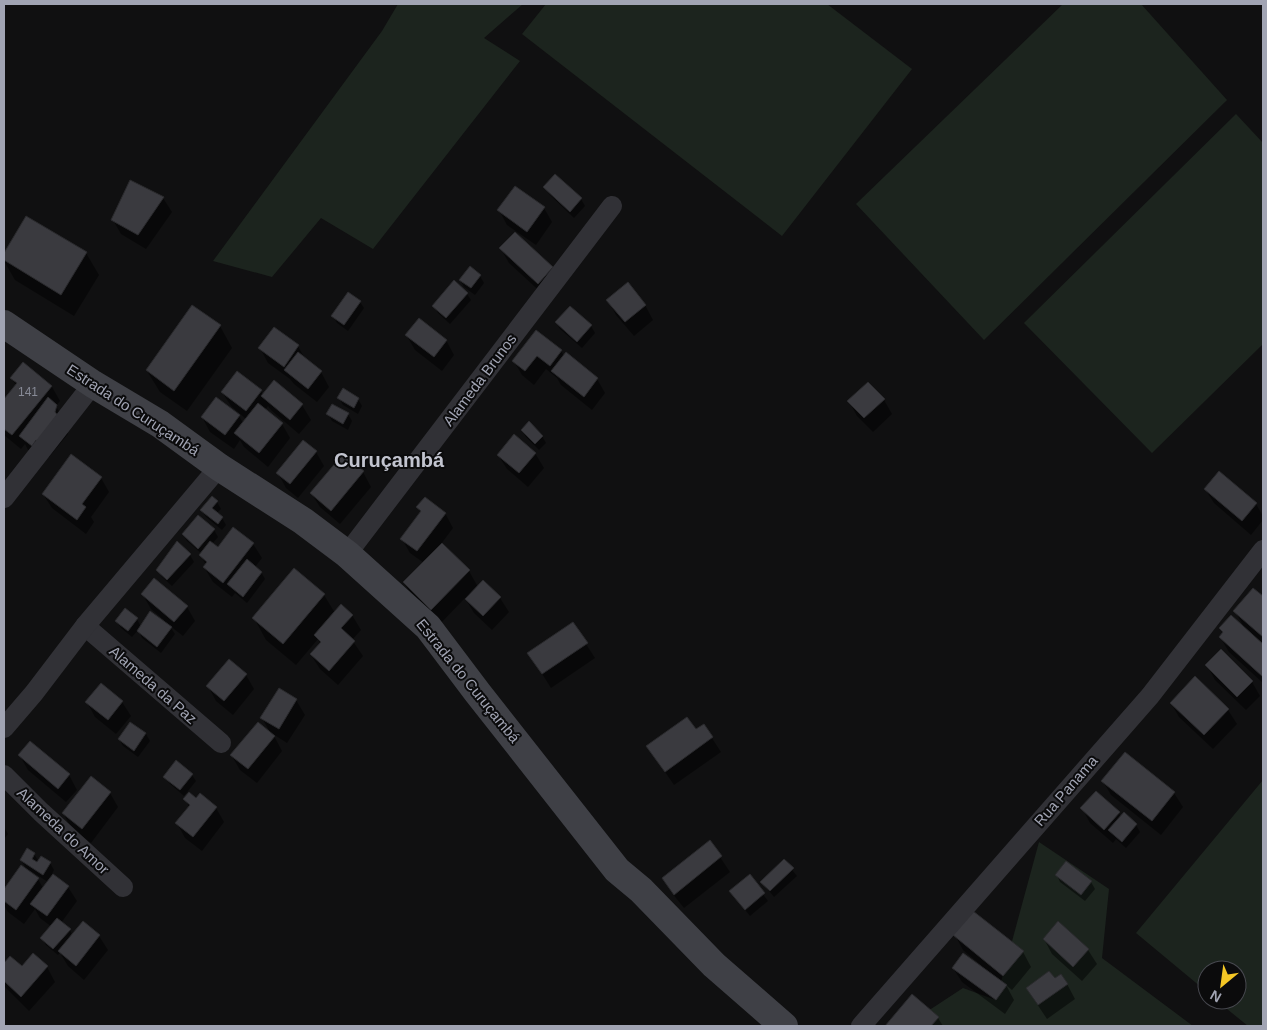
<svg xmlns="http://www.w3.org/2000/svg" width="1267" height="1030" font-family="Arial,sans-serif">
  <rect width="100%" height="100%" fill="#101011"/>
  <!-- green -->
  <g fill="#1c241e">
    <path d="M398,4h125l-39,34 36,23 -147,188 -52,-31 -49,59 -59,-16 169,-230z"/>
    <path d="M546,4h281l85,65 -130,167 -260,-202z"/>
    <path d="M1063,4h78l86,96 -243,240 -128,-136z"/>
    <path d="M1236,114l27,29v201l-111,109 -128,-130z"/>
    <path d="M1263,780v246h-15l-32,-26h21v-30h-30v22l-71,-59z"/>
    <path d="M1039,842l70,47 -7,69 91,68h-288l58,-38 33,12z"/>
  </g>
  <!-- shadow -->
  <g fill="#0007">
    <path d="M545,188l36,11 4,7 -11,12 -25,-24z"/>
    <path d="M163,198l9,14 -26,37 -25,-15 -8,-14z"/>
    <path d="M544,208l8,14 -16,23 -29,-20 -8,-15z"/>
    <path d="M27,217l59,36 13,22 -25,41 -59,-36 -11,-19v-5z"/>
    <path d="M501,249l51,19 8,14 -14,15 -37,-34z"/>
    <path d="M480,276l4,7 -9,12 -11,-8 -4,-7z"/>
    <path d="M467,294l4,6 -21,24 -12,-11 -4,-7z"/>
    <path d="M608,300l37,5 8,15 -19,16 -18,-21z"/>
    <path d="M360,302l4,6 -16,23 -11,-8 -4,-7z"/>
    <path d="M570,307l21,19 4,7 -13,15 -22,-19 -4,-7z"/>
    <path d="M220,326l12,22 -45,63 -27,-19 -13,-21z"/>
    <path d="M537,332l24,19 3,5 33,23 8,14 -13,17 -31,-25 -4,-7 -11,-9 -12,16 -12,-10 -8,-14z"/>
    <path d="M407,336l39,4 8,15 -12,16 -27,-21z"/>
    <path d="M298,346l8,15 15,11 8,15 -12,15 -23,-18 -4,-5 -22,-16 -8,-15z"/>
    <path d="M23,364l29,23 8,14 -4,5 8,15 -1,5 5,8 -19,23 -5,-3 -3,6 -13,-10 -3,-6 -4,5 -17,-14v-34l12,-15 -4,-8z"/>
    <path d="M275,382l27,23 9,15 -12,14 -28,-24 -3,-4 -3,4 17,14 8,14 -22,29 -24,-20 -4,-7 -6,9 -24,-17 -8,-15 37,-1 4,7 3,-4 -15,-13 -9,-14 39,-1 2,4z"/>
    <path d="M344,390l14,9 4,7 -4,8 -15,-9 -4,-7z"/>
    <path d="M884,400l8,14 -19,18 -16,-16 -8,-15z"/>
    <path d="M333,405l15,9 4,7 -4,9 -16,-9 -4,-7z"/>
    <path d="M522,430l20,6 4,7 -7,7 -13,-13z"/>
    <path d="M316,452l8,14 -26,32 -12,-10 -8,-15z"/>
    <path d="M535,453l9,15 -16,19 -21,-18 -9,-14z"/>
    <path d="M363,472l8,15 -31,37 -20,-17 -9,-14z"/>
    <path d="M1219,473l37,31 7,12v4l-12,15 -37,-32 -9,-14z"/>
    <path d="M101,478l8,14 -18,25 3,5 -8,12 -34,-26 -9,-14z"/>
    <path d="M217,502l4,7 -4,4 5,5 4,7 -4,5 -16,-13 -4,-7z"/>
    <path d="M418,507l27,6 8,15 -12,16 28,27 9,16 22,11 9,14 -17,18 -18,-17 -9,-15 -25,26 -27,-27 -9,-14 20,-20 -14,-10 -8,-14 19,-26z"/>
    <path d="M214,530l4,7 -6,7 6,5 35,-5 9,14 -7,9 6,5 4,7 -18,24 -12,-10 -3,4 -19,-15 -9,-15 2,-2 -5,-9 1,-2 -15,-13 -4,-7z"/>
    <path d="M177,543l13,12 4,7 -22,24 -10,-9 -4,-7z"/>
    <path d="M294,570l30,25 11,18 17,2 9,15 -9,10 11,16 -25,29 -18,-16 -9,-14 10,-11 -3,-5 -22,26 -30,-25 -12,-22z"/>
    <path d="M1254,590l9,8v85l-34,-31 -9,-15 4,-3 -3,-6 24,1 -10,-18z"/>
    <path d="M143,595l44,12 8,14 -12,15 -14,-11 6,9 -14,19 -19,-15 -4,-8 -6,7 -11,-9 -4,-7 20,-2 4,8 22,-5 1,-2 -13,-11z"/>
    <path d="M573,624l22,34 -44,30 -22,-35z"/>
    <path d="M1207,665l45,17 8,14 -14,14 -31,-30z"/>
    <path d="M246,675l8,14 -21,26 -17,-14 -8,-15z"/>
    <path d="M1195,678l33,32 9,14 -24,25 -34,-32 -8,-14z"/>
    <path d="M296,700l9,15 -18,28 -14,-9 9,17 -25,32 -17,-13 -8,-14 39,-22 -9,-16z"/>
    <path d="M87,702h35l9,14 -15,18 -21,-17z"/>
    <path d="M131,723l15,11 4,7 -12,16 -15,-11 -4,-7z"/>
    <path d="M704,726l17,26 -47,33 -26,-38 48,-16z"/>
    <path d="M1125,754l49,39 9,14 -22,28 -50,-40 -8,-14z"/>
    <path d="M20,756l49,19 8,15 -11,12 -38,-32z"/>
    <path d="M192,775l4,6 -12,15 -15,-13 -4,-6z"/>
    <path d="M110,793l8,14 -27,36 -20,-15 -8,-15z"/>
    <path d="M185,799l11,1 20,8 8,14 -22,29 -17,-13 -8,-15 12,-16z"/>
    <path d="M1082,808l37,5 2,4 3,-3 12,11 4,7 -14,16 -10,-9 -3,4 -23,-20z"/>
    <path d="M4,827l4,7 -4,5z"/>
    <path d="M710,842l20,30 -46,36 -12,-15 -9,-14z"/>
    <path d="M34,854l5,8 3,-4 8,5 4,7 -2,4 16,13 9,14 -16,22 9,7 2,5 27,1 9,14 -24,30 -16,-14 -8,-13 -2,2 -12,-10 -4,-7 10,-11 -12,-9 -5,-9 -11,15 -16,-12 -4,-7v-14l17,-24 17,12 5,9 5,-6 -22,-14 -5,-8z"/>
    <path d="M784,860l13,16 -23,21 -12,-15z"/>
    <path d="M1057,875l34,7 4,7 -10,12 -25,-19z"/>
    <path d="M749,876l19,25 -18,15 -19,-24z"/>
    <path d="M1059,923l29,27 9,14 -15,17 -30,-27 -8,-15z"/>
    <path d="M955,935l68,17 8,15 -19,23 -6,-5 8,15 -9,14 -43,-32 -9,-14 28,-1 1,-1 -19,-16z"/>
    <path d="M10,958l12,10 25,-1 8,15 -26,29 -25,-25v-21z"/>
    <path d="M1054,980l13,4 8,15 -28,20 -20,-30z"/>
    <path d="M912,996l26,22 5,8h-57z"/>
  </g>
  <!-- building -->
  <g fill="#3a3a3f" stroke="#2a2a2d">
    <path d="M555,174l27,24 -12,14 -27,-25z"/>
    <path d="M130,180l34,17 -26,38 -27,-15z"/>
    <path d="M515,186l30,21 -18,25 -30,-22z"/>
    <path d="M26,216l61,36 -26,43 -57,-35v-7z"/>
    <path d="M515,232l38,35 -15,17 -39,-36z"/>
    <path d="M470,266l11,9 -10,13 -12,-8z"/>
    <path d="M454,280l14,13 -22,25 -14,-12z"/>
    <path d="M628,282l18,23 -21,17 -19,-22z"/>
    <path d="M348,292l13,9 -17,24 -13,-9z"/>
    <path d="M192,305l29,20 -47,66 -28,-21z"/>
    <path d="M570,306l22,19 -15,17 -22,-20z"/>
    <path d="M419,318l28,22 -13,17 -29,-22z"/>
    <path d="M274,327l25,18 -15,22 -26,-19z"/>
    <path d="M536,330l26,20 -12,16 -13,-10 -12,15 -13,-10z"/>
    <path d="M298,352l24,19 -14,18 -24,-19z"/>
    <path d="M566,352l32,26 -14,19 -33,-26z"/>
    <path d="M23,362l29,24 -40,49 -8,-6v-30l13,-16 -7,-5z"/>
    <path d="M237,371l25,19 -16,21 -25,-19z"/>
    <path d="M274,380l29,24 -13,16 -29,-24z"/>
    <path d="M868,382l17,17 -21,19 -17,-17z"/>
    <path d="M343,388l16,10 -5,10 -17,-10z"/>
    <path d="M48,397l9,8 -2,7 5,6 -19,26 -5,-4 -4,6 -13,-10z"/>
    <path d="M216,397l24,18 -15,20 -24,-18z"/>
    <path d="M258,403l25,20 -24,30 -25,-20z"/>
    <path d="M332,404l17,9 -6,11 -17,-10z"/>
    <path d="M529,421l14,15 -8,8 -14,-14z"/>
    <path d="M514,434l22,19 -17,20 -22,-18z"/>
    <path d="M303,440l14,11 -27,33 -14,-11z"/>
    <path d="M71,454l31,23 -20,27 4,3 -9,13 -35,-26z"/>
    <path d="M343,454l21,17 -33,40 -21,-18z"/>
    <path d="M1219,471l38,32 -15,18 -38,-32z"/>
    <path d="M212,496l6,5 -6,7 11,9 -5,7 -18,-14z"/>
    <path d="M425,497l21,16 -29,38 -17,-12 21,-28 -5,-4z"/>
    <path d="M198,515l17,14 -17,20 -16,-15z"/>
    <path d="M233,527l21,16 -31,40 -20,-16 4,-5 -8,-7 11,-14 8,6z"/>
    <path d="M177,541l14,13 -24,26 -11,-10z"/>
    <path d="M442,543l28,27 -39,40 -28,-28z"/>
    <path d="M247,559l15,13 -19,25 -16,-13z"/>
    <path d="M294,568l31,26 -42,50 -31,-26z"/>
    <path d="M154,578l34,28 -14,16 -33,-28z"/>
    <path d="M483,580l18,17 -18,19 -18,-17z"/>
    <path d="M1253,588l10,8v41l-30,-26z"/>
    <path d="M341,604l12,11 -12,13 14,13 -26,30 -19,-17 11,-12 -7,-7z"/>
    <path d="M125,608l13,10 -10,13 -13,-10z"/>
    <path d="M150,611l22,16 -15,20 -20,-16z"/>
    <path d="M1231,615l32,29v33l-44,-40 4,-5 -4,-4z"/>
    <path d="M573,622l15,21 -46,31 -15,-21z"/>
    <path d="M1221,649l32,32 -16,16 -32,-32z"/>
    <path d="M229,659l18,15 -23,27 -18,-15z"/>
    <path d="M1195,676l34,33 -25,26 -34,-32z"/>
    <path d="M101,683l22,18 -15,19 -23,-18z"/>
    <path d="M279,688l18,11 -18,30 -19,-11z"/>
    <path d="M687,717l9,12 8,-5 9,13 -48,35 -19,-26z"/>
    <path d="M130,722l16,11 -12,18 -16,-12z"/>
    <path d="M258,722l17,14 -27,33 -18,-14z"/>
    <path d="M30,741l40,33 -12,15 -40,-34z"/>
    <path d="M1125,752l50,40 -23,29 -51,-40z"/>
    <path d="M176,760l17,14 -13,16 -17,-13z"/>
    <path d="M91,776l20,16 -29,37 -20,-16z"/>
    <path d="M1096,791l24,21 -16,18 -24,-22z"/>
    <path d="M189,792l7,6 4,-5 17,14 -24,30 -18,-14 15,-18 -7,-6z"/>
    <path d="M1124,812l13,12 -15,18 -14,-12z"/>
    <path d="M710,840l12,16 -48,39 -12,-17z"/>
    <path d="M27,848l8,5 -3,6 5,3 4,-6 10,6 -8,13 -23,-15z"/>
    <path d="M784,859l10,9 -24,23 -10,-9z"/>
    <path d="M1066,861l26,20 -11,14 -26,-20z"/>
    <path d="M21,865l18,13 -23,32 -12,-9v-12z"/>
    <path d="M53,874l16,12 -22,30 -17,-12z"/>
    <path d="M750,874l15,19 -20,17 -16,-19z"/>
    <path d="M973,911l51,40 -21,25 -50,-41z"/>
    <path d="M57,918l14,11 -18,20 -13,-11z"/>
    <path d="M83,921l17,14 -24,31 -18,-15z"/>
    <path d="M1058,921l31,28 -16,18 -30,-28z"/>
    <path d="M33,953l15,13 -27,31 -17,-16v-18l6,-7 12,10z"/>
    <path d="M963,953l44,32 -11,15 -44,-32z"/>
    <path d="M1049,971l6,7 6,-4 7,10 -30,21 -12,-17z"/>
    <path d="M912,994l27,23 -8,9h-46z"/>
  </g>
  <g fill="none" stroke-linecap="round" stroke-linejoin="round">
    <!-- street -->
    <g stroke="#313136" stroke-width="20">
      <path d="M4,498l89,-114"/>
      <path d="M347,554l265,-348"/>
      <path d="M85,626l136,117"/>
      <path d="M4,728l30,-35 51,-67 134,-159"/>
      <path d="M4,775l37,37 82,75"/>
      <path d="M861,1026l289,-330 113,-146"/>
    </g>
    <!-- secondary -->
    <path stroke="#3f4046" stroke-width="28" d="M4,324l89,60 67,40 59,43 84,54 44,33 81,73 49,65 140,178 24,20 73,75 70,61"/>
  </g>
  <g text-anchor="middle" stroke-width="4" stroke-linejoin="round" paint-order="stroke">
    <!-- number labels -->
    <g font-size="12" fill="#878a96">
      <text x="28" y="396">141</text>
    </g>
    <!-- street labels -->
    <g font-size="15" fill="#a1a4b3" stroke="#0b0b0c">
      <text transform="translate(480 380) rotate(-53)" y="5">Alameda Brunos</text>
      <text transform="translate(133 410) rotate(33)" y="5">Estrada do Curuçambá</text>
      <text transform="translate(468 681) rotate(51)" y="5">Estrada do Curuçambá</text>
      <text transform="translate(153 685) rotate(41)" y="5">Alameda da Paz</text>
      <text transform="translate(1066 791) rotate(-49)" y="5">Rua Panama</text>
      <text transform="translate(63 831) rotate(43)" y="5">Alameda do Amor</text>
    </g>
    <!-- district labels -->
    <g font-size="20" font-weight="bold" fill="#c2c4cf" stroke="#0b0b0c">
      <text x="389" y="467">Curuçambá</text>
    </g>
  </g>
  <!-- border -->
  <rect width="1267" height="1030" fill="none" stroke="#a1a4b3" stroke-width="10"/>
  <!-- north arrow -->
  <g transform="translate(1222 985) rotate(209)"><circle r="24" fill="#0b0b0c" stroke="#47484f"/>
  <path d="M0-4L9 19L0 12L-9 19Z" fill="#f4c725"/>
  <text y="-8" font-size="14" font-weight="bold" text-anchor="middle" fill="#a1a4b3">N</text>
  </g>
</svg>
